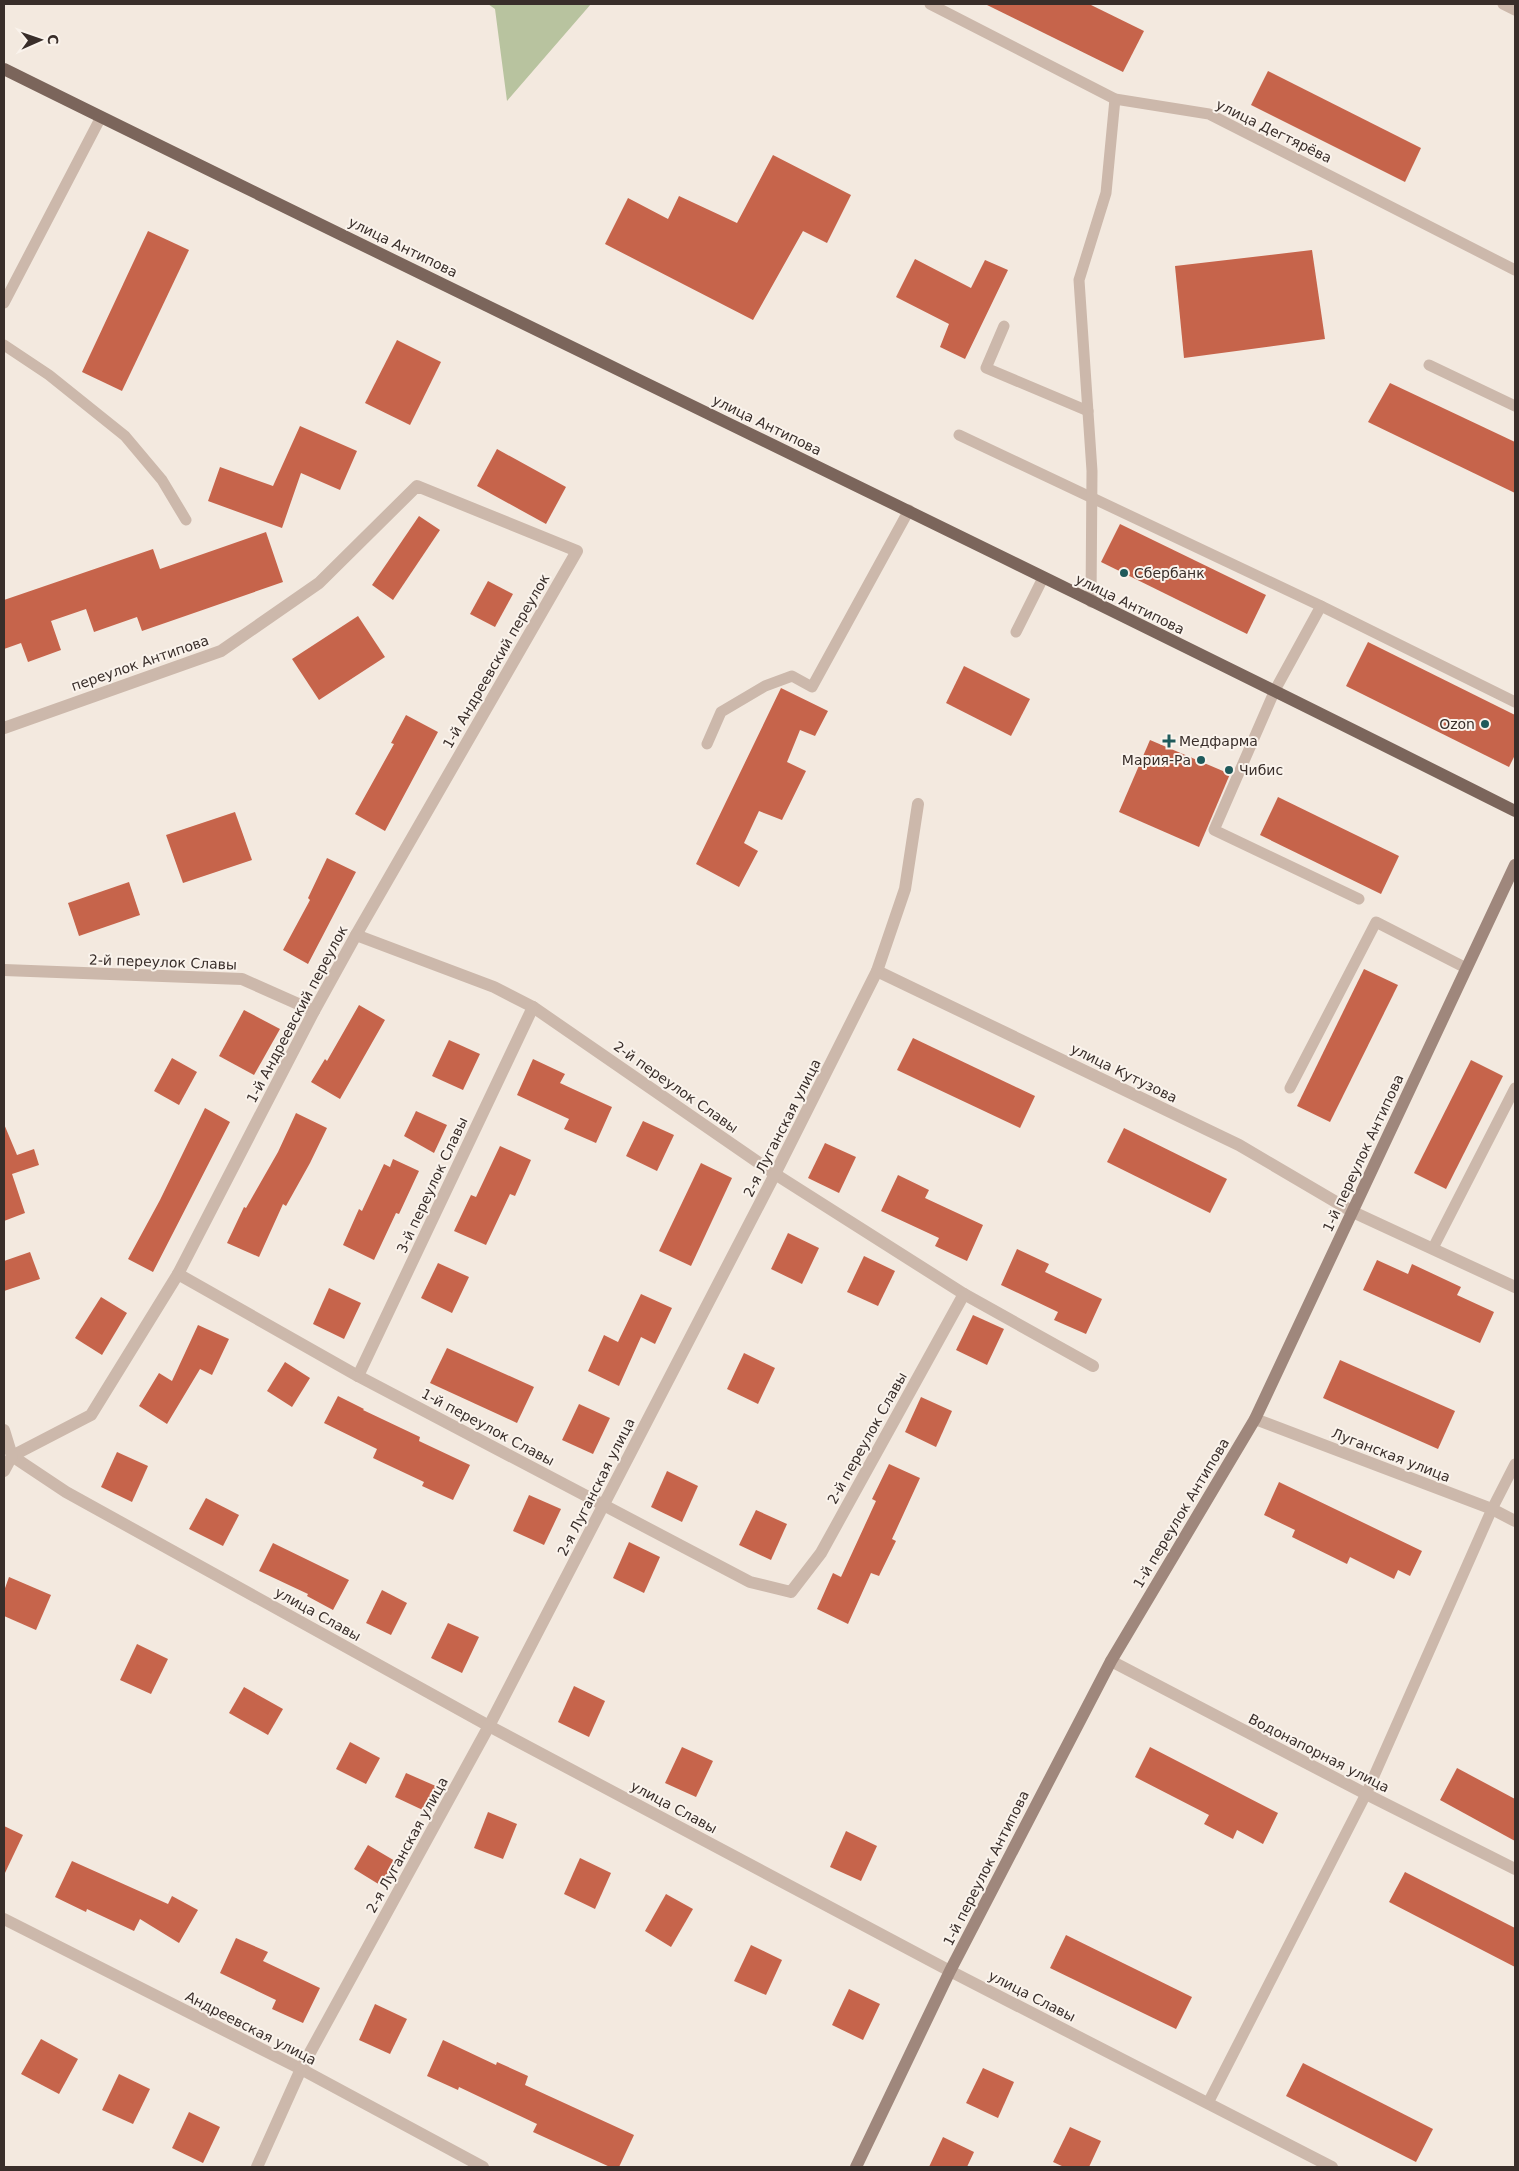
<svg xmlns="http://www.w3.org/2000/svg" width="1519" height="2171" font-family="'DejaVu Sans',sans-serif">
  <rect width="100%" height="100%" fill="#f3e9df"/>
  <!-- green -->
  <path fill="#b8c39f" d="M488,4h103l-84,97 -12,-92z"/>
  <!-- building -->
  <g fill="#c6644b">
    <path d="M985,4h104l55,27 -21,41z"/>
    <path d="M1268,71l153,77 -16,34 -154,-77z"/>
    <path d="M773,155l78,40 -24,48 -24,-12 -50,89 -148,-76 23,-46 40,21 11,-23 58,27z"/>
    <path d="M148,231l41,19 -67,141 -40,-19z"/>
    <path d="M1312,250l13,89 -141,19 -9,-92z"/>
    <path d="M915,259l56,29 14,-28 23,10 -43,89 -25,-12 9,-23 -53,-27z"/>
    <path d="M397,340l44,22 -31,63 -45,-22z"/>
    <path d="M1390,383l125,59v51l-147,-71z"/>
    <path d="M300,426l57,25 -17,39 -39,-17 -19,55 -74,-27 12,-34 53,19z"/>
    <path d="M497,449l69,38 -20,37 -69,-38z"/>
    <path d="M419,516l21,14 -47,70 -21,-15z"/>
    <path d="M1120,524l146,71 -19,39 -146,-72z"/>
    <path d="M266,532l17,50 -141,49 -5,-14 -43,15 -8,-23 -35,12 10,29 -33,12 -7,-19 -17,6v-49l149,-51 7,20z"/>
    <path d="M488,581l25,13 -18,33 -25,-13z"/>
    <path d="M358,616l27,41 -66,43 -27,-41z"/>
    <path d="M1368,642l147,73v40l-6,12 -163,-81z"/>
    <path d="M964,666l66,33 -19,37 -65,-33z"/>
    <path d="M781,688l47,23 -13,25 -15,-6 -13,32 19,9 -24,49 -23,-9 -15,32 14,8 -19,36 -43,-23z"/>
    <path d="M406,715l32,17 -53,99 -30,-17 39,-70 -3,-1z"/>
    <path d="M1150,740l80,34 -31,73 -80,-35z"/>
    <path d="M1278,797l121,59 -18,38 -121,-59z"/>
    <path d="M235,812l17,48 -69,23 -17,-48z"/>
    <path d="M327,858l29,14 -48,92 -25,-14 27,-50 -2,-2z"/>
    <path d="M129,882l11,33 -61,21 -11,-33z"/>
    <path d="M1364,969l34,16 -68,137 -33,-16z"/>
    <path d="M359,1005l26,15 -45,79 -29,-17 14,-23 2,2z"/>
    <path d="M244,1010l36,19 -26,46 -35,-19z"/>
    <path d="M913,1038l122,58 -15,32 -123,-58z"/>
    <path d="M449,1040l31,14 -17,36 -31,-14z"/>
    <path d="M172,1058l25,14 -18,33 -25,-14z"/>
    <path d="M533,1059l32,15 -5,9 52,24 -16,36 -32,-14 5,-10 -52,-24z"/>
    <path d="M1471,1060l32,16 -57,113 -32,-16z"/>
    <path d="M205,1108l25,14 -77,150 -25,-13 32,-59z"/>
    <path d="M416,1111l31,14 -13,28 -30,-17z"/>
    <path d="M296,1113l31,15 -17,35 -24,43 -3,-2 -24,53 -32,-14 17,-36 2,1 32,-56z"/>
    <path d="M643,1121l31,14 -17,36 -31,-15z"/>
    <path d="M4,1124l13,31 17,-6 5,16 -27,9 13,39 -21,8z"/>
    <path d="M1124,1128l103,51 -17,34 -103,-51z"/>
    <path d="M825,1143l31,14 -17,36 -31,-15z"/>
    <path d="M500,1146l31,14 -16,36 -5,-2 -24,51 -32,-14 17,-36 5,2z"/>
    <path d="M393,1159l26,12 -20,43 -3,-1 -22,47 -31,-15 16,-36 3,2 22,-47 6,3z"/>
    <path d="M701,1163l31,15 -41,88 -32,-15z"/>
    <path d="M898,1175l31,15 -4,8 58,27 -16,36 -32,-15 4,-8 -58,-27z"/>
    <path d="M788,1233l31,15 -17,36 -31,-15z"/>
    <path d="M1017,1249l32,15 -4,8 57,27 -16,35 -32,-14 4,-8 -57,-27z"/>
    <path d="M30,1252l10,27 -36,12v-30z"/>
    <path d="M864,1256l31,15 -17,35 -31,-14z"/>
    <path d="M1377,1260l31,14 4,-10 49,23 -4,8 37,17 -14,31 -117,-53z"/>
    <path d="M438,1263l31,14 -17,36 -31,-15z"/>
    <path d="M329,1288l32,15 -17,36 -31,-15z"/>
    <path d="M641,1294l31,14 -17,36 -14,-7 -22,49 -31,-15 16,-36 14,7z"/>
    <path d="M101,1297l26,16 -25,42 -27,-17z"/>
    <path d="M973,1315l31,14 -17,36 -31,-15z"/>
    <path d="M198,1325l31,14 -17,36 -12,-6 -33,55 -28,-18 20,-33 13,8z"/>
    <path d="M447,1348l87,39 -17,36 -87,-40z"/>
    <path d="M744,1353l31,15 -17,36 -31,-15z"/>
    <path d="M1340,1360l115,51 -17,38 -115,-51z"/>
    <path d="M285,1362l25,16 -18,29 -25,-16z"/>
    <path d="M338,1396l26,13 -1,1 57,27 -1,4 51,24 -17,35 -31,-14 2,-4 -51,-24 4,-9 -53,-26z"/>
    <path d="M921,1397l31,14 -16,36 -31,-15z"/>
    <path d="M579,1404l31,14 -17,36 -31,-14z"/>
    <path d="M117,1452l31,14 -16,36 -31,-15z"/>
    <path d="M889,1464l31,14 -28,61 4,2 -17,35 -8,-3 -23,51 -31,-15 16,-36 8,4 35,-76 -4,-2z"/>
    <path d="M667,1471l31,15 -16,36 -31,-15z"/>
    <path d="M1279,1482l143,69 -12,25 -12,-6 -4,9 -44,-22 -3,7 -55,-27 3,-7 -31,-15z"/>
    <path d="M529,1495l32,14 -17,36 -31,-14z"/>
    <path d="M206,1498l33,17 -16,31 -34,-17z"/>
    <path d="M756,1510l31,14 -16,36 -32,-15z"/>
    <path d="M629,1542l31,15 -16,36 -31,-15z"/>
    <path d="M273,1543l76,37 -16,30 -26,-14 1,-2 -49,-23z"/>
    <path d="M9,1577l42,18 -15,35 -32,-14v-25z"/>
    <path d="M382,1590l25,13 -16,32 -25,-12z"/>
    <path d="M448,1623l31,14 -17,36 -31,-15z"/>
    <path d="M137,1644l31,15 -17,35 -31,-14z"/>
    <path d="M574,1686l31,15 -16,36 -31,-15z"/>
    <path d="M244,1687l39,22 -15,26 -39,-22z"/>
    <path d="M350,1742l30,16 -14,26 -30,-15z"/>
    <path d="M682,1747l31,14 -17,36 -31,-14z"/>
    <path d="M1150,1747l128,66 -15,31 -26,-14 -4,9 -29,-15 5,-9 -74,-38z"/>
    <path d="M1457,1768l58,31v42l-75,-41z"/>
    <path d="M406,1773l32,14 -11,25 -32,-15z"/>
    <path d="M488,1812l29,12 -14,35 -29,-11z"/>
    <path d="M4,1826l19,9 -19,40z"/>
    <path d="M846,1831l31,15 -16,35 -31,-14z"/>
    <path d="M368,1845l27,16 -15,24 -26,-16z"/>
    <path d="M580,1858l31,15 -16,36 -31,-15z"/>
    <path d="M72,1861l96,43 4,-8 26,14 -19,33 -39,-24 -6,12 -47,-22 -1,3 -31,-15z"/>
    <path d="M1405,1872l110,56v39l-126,-65z"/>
    <path d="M666,1894l27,15 -22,38 -26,-16z"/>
    <path d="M1066,1935l126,62 -16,32 -126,-61z"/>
    <path d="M236,1938l32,14 -5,9 57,27 -17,35 -31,-14 4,-9 -56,-27z"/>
    <path d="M751,1945l31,15 -16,35 -32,-14z"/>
    <path d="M849,1989l31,15 -17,36 -31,-15z"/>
    <path d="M375,2004l32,15 -17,35 -31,-14z"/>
    <path d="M41,2039l37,20 -19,35 -38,-20z"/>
    <path d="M443,2040l53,25 1,-3 31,14 -3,9 109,50 -15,32h-9l-77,-35 4,-8 -78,-37 -1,3 -31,-14z"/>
    <path d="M1303,2063l130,66 -17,33 -130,-66z"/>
    <path d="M983,2068l31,14 -16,36 -32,-15z"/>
    <path d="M119,2074l31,15 -17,35 -31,-14z"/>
    <path d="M189,2112l31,15 -17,36 -31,-15z"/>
    <path d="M1070,2127l31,14 -12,26h-25l-11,-5z"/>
    <path d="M943,2137l31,15 -7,15h-38z"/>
  </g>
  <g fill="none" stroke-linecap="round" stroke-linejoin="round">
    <!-- service -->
    <g stroke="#ccb8ab" stroke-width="11">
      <path d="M930,4l185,95 94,15 306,156"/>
      <path d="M1503,4l12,6"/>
      <path d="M4,303l97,-186"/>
      <path d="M1004,326l-18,42 102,43"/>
      <path d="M4,345l45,30 76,61 37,44 24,40"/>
      <path d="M1429,365l86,41"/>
      <path d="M959,435l362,171 194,96"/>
      <path d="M1091,602l1,-131 -13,-191 27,-87 9,-94"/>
      <path d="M1321,606l-46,84 -61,140 145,69"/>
      <path d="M1016,632l27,-54"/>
      <path d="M707,744l14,-32 44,-26 27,-10 20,11 97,-177"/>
      <path d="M1290,1088l86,-166 90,46"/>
      <path d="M1433,1248l82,-160"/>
      <path d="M1208,2103l158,-309 126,-285 23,-45"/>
    </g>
    <!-- minor -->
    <g stroke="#ccb8ab" stroke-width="12">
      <path d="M4,728l217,-77 98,-68 98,-97 160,65 -221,384 -42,76 -136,263 -87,141 -79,41 54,36 423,234 461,245 382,196"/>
      <path d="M356,935l138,52 39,20 242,167 189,120 129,72"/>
      <path d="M4,970l238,9 72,32"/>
      <path d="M877,971l362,174 114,67 162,75"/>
      <path d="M178,1274l180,102 392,206 41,10 30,-39 143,-259"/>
      <path d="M358,1376l175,-369"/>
      <path d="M1255,1419l237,90 23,12"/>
      <path d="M4,1430l8,26 -8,15"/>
      <path d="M1111,1661l255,133 149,75"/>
      <path d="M4,1919l297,150 182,98"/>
      <path d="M257,2167l44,-98 188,-343 286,-552 102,-203 28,-82 13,-85"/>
    </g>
    <!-- secondary -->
    <path stroke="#9f877c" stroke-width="12" d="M856,2167l94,-196 161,-310 144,-242 260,-554"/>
    <!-- primary -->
    <path stroke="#7b655b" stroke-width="12" d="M4,69c503,249 1010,490 1511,742"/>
  </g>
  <!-- markers -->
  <g fill="#1f5a5b" stroke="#faf3ec" stroke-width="2">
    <circle cx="1124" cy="573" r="5"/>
    <circle cx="1485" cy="724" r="5"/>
    <path d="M1166.5 733.5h5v5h5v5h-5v5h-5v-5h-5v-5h5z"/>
    <circle cx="1201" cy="760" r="5"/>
    <circle cx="1229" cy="770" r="5"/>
  </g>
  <g text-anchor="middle" stroke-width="4" stroke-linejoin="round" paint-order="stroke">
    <!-- street labels -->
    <g font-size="14" fill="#392e2a" stroke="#faf3ec">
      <text transform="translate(1274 131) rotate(26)" y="5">улица Дегтярёва</text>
      <text transform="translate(403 247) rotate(26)" y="5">улица Антипова</text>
      <text transform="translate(767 425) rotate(26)" y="5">улица Антипова</text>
      <text transform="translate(1130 604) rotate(26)" y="5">улица Антипова</text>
      <text transform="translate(496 661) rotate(-60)" y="5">1-й Андреевский переулок</text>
      <text transform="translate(140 663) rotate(-19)" y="5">переулок Антипова</text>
      <text transform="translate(163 962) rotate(2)" y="5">2-й переулок Славы</text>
      <text transform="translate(297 1014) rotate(-62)" y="5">1-й Андреевский переулок</text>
      <text transform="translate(1124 1073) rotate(26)" y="5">улица Кутузова</text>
      <text transform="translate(676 1087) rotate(35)" y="5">2-й переулок Славы</text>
      <text transform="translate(782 1128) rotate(-63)" y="5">2-я Луганская улица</text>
      <text transform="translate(1363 1153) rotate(-65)" y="5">1-й переулок Антипова</text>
      <text transform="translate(432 1185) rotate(-65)" y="5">3-й переулок Славы</text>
      <text transform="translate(488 1427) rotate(28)" y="5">1-й переулок Славы</text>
      <text transform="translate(867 1438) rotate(-61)" y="5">2-й переулок Славы</text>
      <text transform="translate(1391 1455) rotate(21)" y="5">Луганская улица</text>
      <text transform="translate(596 1487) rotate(-63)" y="5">2-я Луганская улица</text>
      <text transform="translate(1181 1513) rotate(-59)" y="5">1-й переулок Антипова</text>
      <text transform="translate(318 1614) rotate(29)" y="5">улица Славы</text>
      <text transform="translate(1319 1753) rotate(27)" y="5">Водонапорная улица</text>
      <text transform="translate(674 1807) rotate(28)" y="5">улица Славы</text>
      <text transform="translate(407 1845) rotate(-61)" y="5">2-я Луганская улица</text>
      <text transform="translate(986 1868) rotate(-63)" y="5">1-й переулок Антипова</text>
      <text transform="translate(1032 1996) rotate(27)" y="5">улица Славы</text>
      <text transform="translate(251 2028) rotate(27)" y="5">Андреевская улица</text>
    </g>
    <!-- poi labels -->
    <g font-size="14" fill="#392e2a" stroke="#faf3ec" text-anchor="start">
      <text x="1134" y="578">Сбербанк</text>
      <text x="1475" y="729" text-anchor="end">Ozon</text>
      <text x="1179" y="746">Медфарма</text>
      <text x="1191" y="765" text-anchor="end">Мария-Ра</text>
      <text x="1239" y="775">Чибис</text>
    </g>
  </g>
  <!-- border -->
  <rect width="1519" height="2171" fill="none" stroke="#392e2a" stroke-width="10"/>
  <!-- north arrow -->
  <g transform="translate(40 40) rotate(88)" stroke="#faf3ec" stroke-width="4" paint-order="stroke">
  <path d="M0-4L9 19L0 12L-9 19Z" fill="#392e2a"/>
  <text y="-8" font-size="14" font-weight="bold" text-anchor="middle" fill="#392e2a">С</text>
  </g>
</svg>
